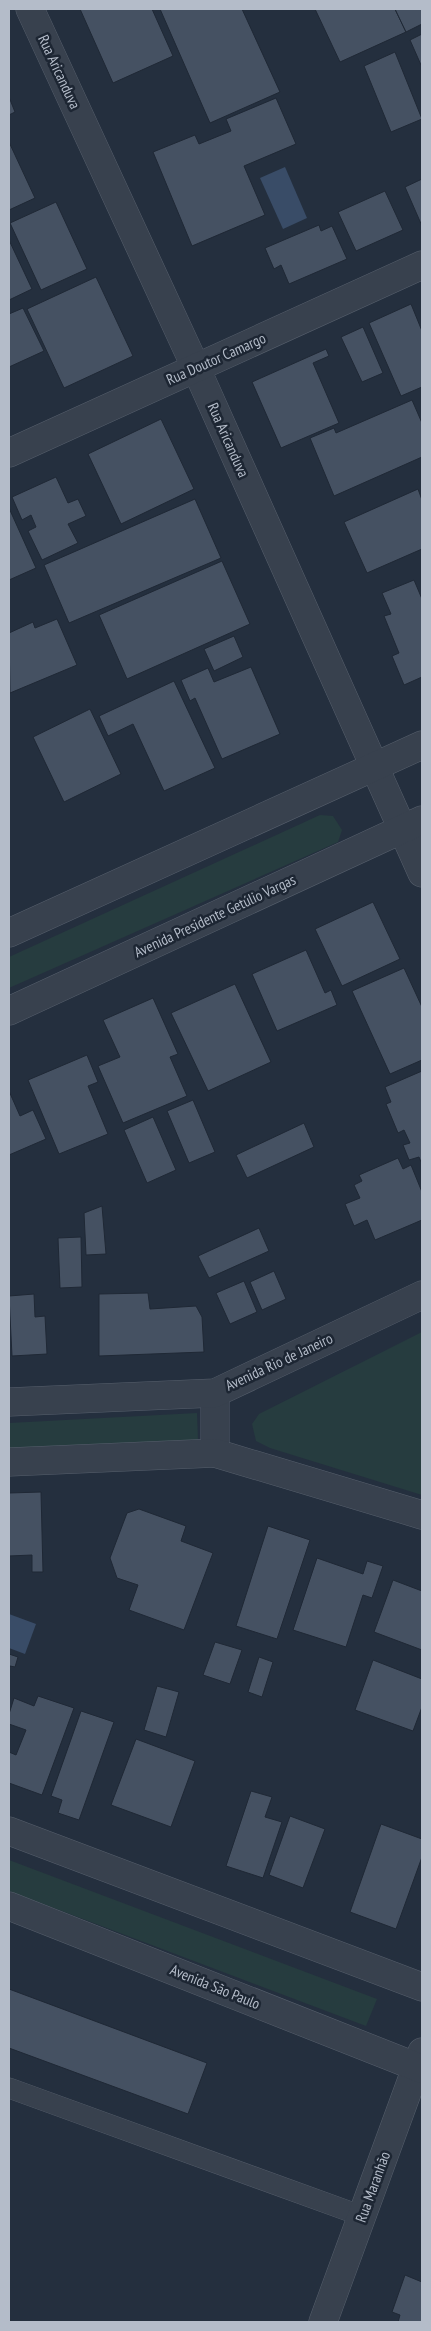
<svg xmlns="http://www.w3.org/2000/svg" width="431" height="2331" font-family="'PT Sans Narrow',sans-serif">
  <rect width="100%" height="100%" fill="#242f3e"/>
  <!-- green -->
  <g fill="#263c3f">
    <path d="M320,815l13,1 9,14 -4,12 -329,146v-31z"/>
    <path d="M422,1332v163l-152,-47 -14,-7 -4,-17 7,-10z"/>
    <path d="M197,1413l1,27 -189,10v-27z"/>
    <path d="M9,1860l368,139 -11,27 -357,-135z"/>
  </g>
  <!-- water -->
  <g fill="#394c67">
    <path d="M285,167l22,51 -24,11 -23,-51z"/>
    <path d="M9,1614l27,10 -11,30 -16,-6z"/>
  </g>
  <!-- building -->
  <g fill="#455162" stroke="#1f2835">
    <path d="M80,9h72l21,47 -60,27z"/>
    <path d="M160,9h82l38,83 -70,31z"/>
    <path d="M315,9h80l11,23 -66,30z"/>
    <path d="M395,9h27v15l-16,8z"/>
    <path d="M422,34v30l-1,1 -11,-25z"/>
    <path d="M395,52l27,67 -31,13 -27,-66z"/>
    <path d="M9,97l6,15 -6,3z"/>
    <path d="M276,98l20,46 -52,22 21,49 -73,31 -39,-94 42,-17 4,9 32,-13 -5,-12z"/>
    <path d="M9,142l26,56 -26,12z"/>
    <path d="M422,179v47l-17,-39z"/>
    <path d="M385,191l18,39 -47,21 -18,-39z"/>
    <path d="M56,202l31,67 -46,21 -31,-67z"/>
    <path d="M319,225l2,6 11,-5 15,33 -58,25 -8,-19 -7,4 -9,-21z"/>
    <path d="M9,240l23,49 -23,11z"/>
    <path d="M96,277l37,79 -69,32 -37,-79z"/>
    <path d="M411,304l11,27v56l-21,9 -32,-73z"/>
    <path d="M23,308l21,43 -35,16v-53z"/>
    <path d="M363,327l20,46 -21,9 -21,-45z"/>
    <path d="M326,349l3,7 -16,7 26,60 -58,25 -29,-66z"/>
    <path d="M412,400l10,23v34l-88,39 -24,-58 24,-10 2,5z"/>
    <path d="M161,419l33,70 -73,35 -33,-70z"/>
    <path d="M56,477l12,26 10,-4 8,17 -18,8 10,19 -36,17 -14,-29 8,-4 -5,-12 -9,5 -10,-23z"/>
    <path d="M418,489l4,11v49l-55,24 -23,-51z"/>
    <path d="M195,499l26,59 -152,65 -25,-58z"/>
    <path d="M9,508l27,60 -27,12z"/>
    <path d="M222,561l28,63 -123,55 -28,-64z"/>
    <path d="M414,580l8,19v78l-18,8 -12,-29 7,-3 -15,-37 7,-2 -9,-21z"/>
    <path d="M57,619l20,46 -67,28 -1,-60 24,-11 2,6z"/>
    <path d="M234,636l9,21 -29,14 -10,-22z"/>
    <path d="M251,667l29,67 -58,25 -27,-61 -5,3 -9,-21 27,-12 6,14z"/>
    <path d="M174,681l41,87 -51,23 -31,-67 -25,12 -9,-20z"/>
    <path d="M90,709l31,65 -57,28 -31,-65z"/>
    <path d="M373,902l27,57 -58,27 -27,-57z"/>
    <path d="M306,950l19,43 6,-3 6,15 -60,26 -25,-57z"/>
    <path d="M404,968l18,39v53l-32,14 -38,-83z"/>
    <path d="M235,984l36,78 -63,29 -37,-78z"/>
    <path d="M153,998l25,56 -8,3 17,39 -64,27 -25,-57 22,-9 -17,-37z"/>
    <path d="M87,1055l11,27 -10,4 20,48 -49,20 -31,-74z"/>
    <path d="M422,1071v90l-1,1 -2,-5 -10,3 -6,-15 7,-2 -6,-13 -6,3 -12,-29 5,-2 -6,-15z"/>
    <path d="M9,1091l11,25 13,-6 13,29 -37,16z"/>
    <path d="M193,1100l22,52 -26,11 -22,-52z"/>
    <path d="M153,1117l23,53 -29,13 -23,-53z"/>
    <path d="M304,1123l10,24 -67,31 -11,-23z"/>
    <path d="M398,1158l5,11 8,-4 11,27v28l-47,20 -8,-20 -13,6 -9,-22 15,-6 -6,-13 8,-4 -3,-6z"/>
    <path d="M102,1206l4,48 -20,1 -2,-42z"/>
    <path d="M259,1228l10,23 -60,27 -11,-22z"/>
    <path d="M81,1237l1,50 -22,1 -2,-50z"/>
    <path d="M274,1271l12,28 -24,11 -12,-28z"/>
    <path d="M244,1281l13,31 -27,12 -14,-31z"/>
    <path d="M148,1293l2,16 46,-3 6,11 2,35 -105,4v-62z"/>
    <path d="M34,1294l1,23 10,-1 2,38 -35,2 -3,-60z"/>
    <path d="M41,1492l2,80h-11v-17l-23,1v-63z"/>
    <path d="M139,1509l47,17 -5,15 32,12 -29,77 -55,-20 9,-25 -21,-7 -7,-20 17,-45z"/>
    <path d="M268,1526l42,14 -33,99 -41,-13z"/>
    <path d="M317,1558l46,16 4,-13 16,5 -11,32 -9,-3 -17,52 -53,-17z"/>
    <path d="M393,1580l29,11v59l-48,-18z"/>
    <path d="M215,1642l27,8 -12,34 -27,-9z"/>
    <path d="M9,1654l9,3 -3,10 -5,-1 -1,2z"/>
    <path d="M259,1657l14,5 -11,35 -14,-5z"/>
    <path d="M373,1660l49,19v28l-9,24 -58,-21z"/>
    <path d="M157,1686l22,6 -13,45 -22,-7z"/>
    <path d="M38,1696l36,12 -32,87 -33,-12v-31l7,3 10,-25 -17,-6v-10l5,-16 20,8z"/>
    <path d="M81,1711l33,11 -35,98 -21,-7 4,-13 -11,-4z"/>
    <path d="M136,1739l59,22 -24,66 -60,-22z"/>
    <path d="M251,1791l21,6 -7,20 17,5 -19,56 -37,-12z"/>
    <path d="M290,1816l35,13 -22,59 -34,-13z"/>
    <path d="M381,1824l41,15v18l-26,72 -46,-17z"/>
    <path d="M9,1989l198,74 -19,51 -179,-66z"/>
    <path d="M405,2275l17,7v40h-24l2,-7 -8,-3z"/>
  </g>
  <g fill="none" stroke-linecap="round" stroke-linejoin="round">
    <defs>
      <path id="service" d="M9,2088l353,128"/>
      <g id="minor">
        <path d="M30,9l166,359 226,505"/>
        <path d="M9,453l413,-188"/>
        <path d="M323,2322l99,-270"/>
      </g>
      <g id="tertiary">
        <path d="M9,933l413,-188"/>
        <path d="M9,1011l413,-191"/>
        <path d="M215,1393v60"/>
        <path d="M9,1402l206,-9 207,-98"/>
        <path d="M9,1462l206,-9 207,62"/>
        <path d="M9,1831l413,156"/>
        <path d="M9,1906l413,163"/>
      </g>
    </defs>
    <!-- service casing -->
    <use href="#service" stroke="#565f6c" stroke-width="21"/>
    <!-- minor casing -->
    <use href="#minor" stroke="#565f6c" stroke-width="29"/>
    <!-- tertiary casing -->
    <use href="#tertiary" stroke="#565f6c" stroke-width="29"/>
    <!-- service -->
    <use href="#service" stroke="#38414e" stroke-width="20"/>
    <!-- minor -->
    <use href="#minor" stroke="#38414e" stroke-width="28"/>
    <!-- tertiary -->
    <use href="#tertiary" stroke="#38414e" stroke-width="28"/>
  </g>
  <g text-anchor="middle" stroke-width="5" stroke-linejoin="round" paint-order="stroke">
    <!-- street labels -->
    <g font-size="15" fill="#b4bcc9" stroke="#1d2633">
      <text transform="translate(59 72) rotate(65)" y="5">Rua Aricanduva</text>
      <text transform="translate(216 359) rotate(-24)" y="5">Rua Doutor Camargo</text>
      <text transform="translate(228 440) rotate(66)" y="5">Rua Aricanduva</text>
      <text transform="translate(215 916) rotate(-25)" y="5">Avenida Presidente Getúlio Vargas</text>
      <text transform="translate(279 1362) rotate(-25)" y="5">Avenida Rio de Janeiro</text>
      <text transform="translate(215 1987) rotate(22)" y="5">Avenida São Paulo</text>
      <text transform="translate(373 2187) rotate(-70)" y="5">Rua Maranhão</text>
    </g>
  </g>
  <!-- border -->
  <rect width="431" height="2331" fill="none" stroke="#b4bcc9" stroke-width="20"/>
</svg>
